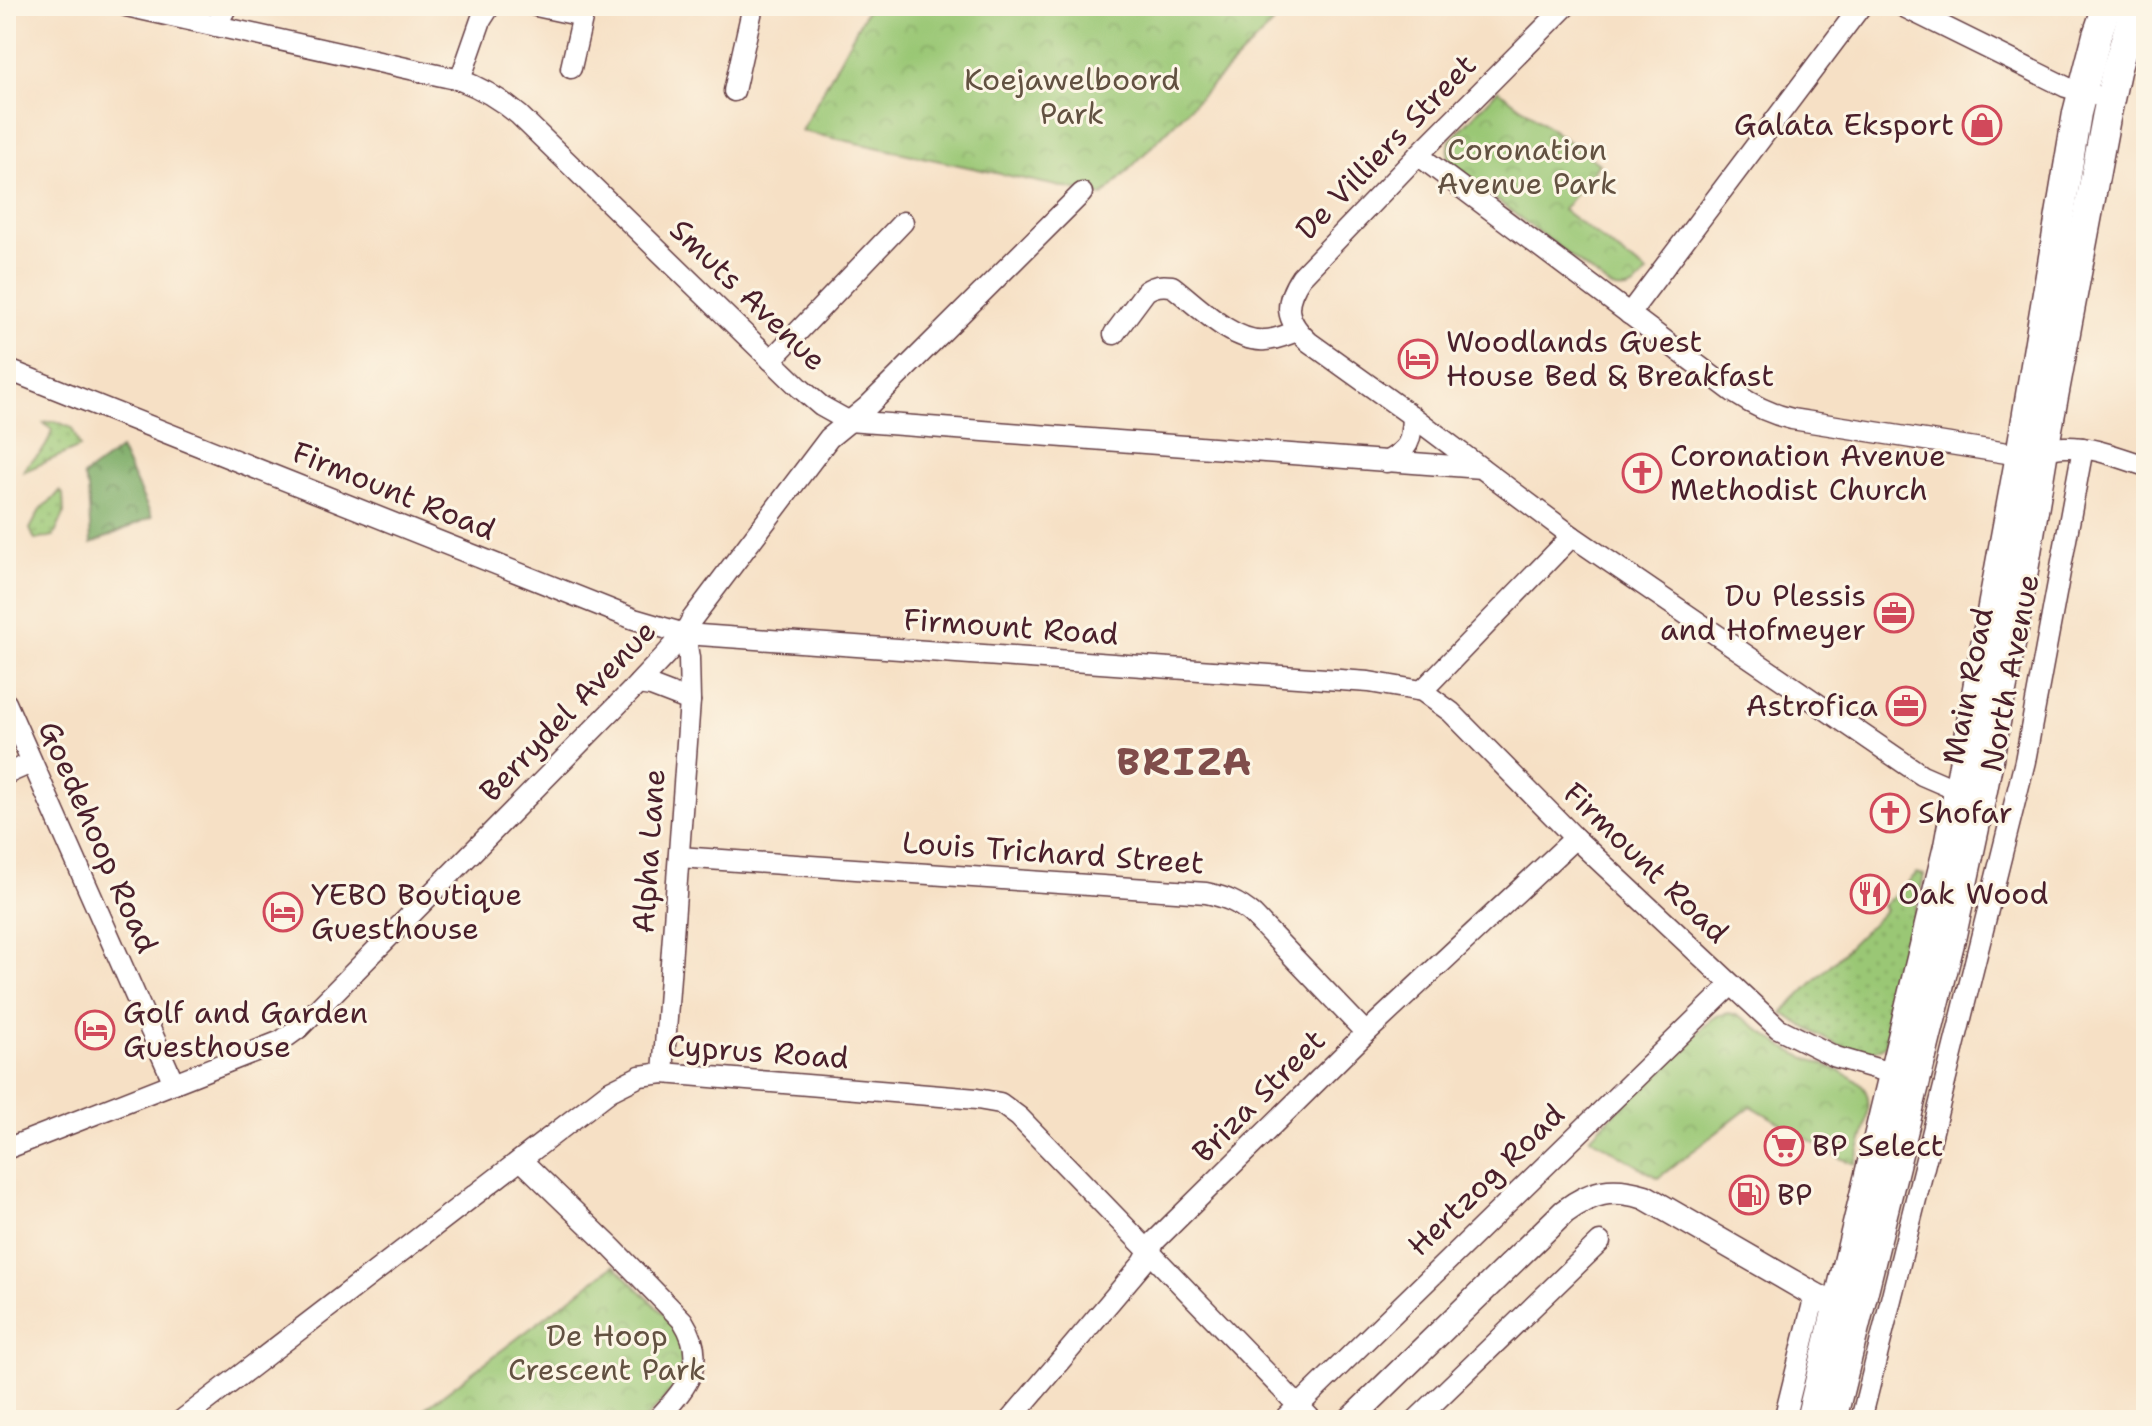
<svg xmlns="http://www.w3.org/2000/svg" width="2152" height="1426" font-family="'Shantell Sans',sans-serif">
  <defs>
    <pattern id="grass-dots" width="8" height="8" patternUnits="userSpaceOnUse" patternTransform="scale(2)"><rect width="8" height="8" fill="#9ac775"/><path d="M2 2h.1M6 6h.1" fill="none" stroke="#86aa65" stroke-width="1.8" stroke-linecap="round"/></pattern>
    <pattern id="forest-crowns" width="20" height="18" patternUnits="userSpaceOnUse" patternTransform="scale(2)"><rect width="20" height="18" fill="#7bac66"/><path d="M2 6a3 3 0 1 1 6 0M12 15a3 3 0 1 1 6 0" fill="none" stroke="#678b54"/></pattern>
    <pattern id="park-crowns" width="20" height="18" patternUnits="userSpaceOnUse" patternTransform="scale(2)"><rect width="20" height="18" fill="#9ac775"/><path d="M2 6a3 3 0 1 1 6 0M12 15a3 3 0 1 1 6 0" fill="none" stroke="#86aa65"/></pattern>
  </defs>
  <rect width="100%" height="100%" fill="#fcf5e5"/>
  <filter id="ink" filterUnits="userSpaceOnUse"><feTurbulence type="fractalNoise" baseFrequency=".0125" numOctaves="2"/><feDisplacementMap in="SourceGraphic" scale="16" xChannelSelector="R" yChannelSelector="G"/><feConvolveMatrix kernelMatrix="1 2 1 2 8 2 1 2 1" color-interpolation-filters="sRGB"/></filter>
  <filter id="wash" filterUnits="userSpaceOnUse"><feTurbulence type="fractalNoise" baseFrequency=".006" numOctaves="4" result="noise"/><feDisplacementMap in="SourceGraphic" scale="32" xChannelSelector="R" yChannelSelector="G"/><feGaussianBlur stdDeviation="1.8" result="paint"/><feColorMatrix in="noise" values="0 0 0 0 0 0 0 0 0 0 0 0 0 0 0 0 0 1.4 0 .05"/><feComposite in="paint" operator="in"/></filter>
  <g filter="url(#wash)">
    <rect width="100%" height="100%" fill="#f6e0c5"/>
    <!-- grass -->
    <g fill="url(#grass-dots)" stroke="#727350" stroke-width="2">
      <path d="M55,421l17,7 8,19 -57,25c4,-11 13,-13 20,-22 4,-5 7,-13 9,-20l-8,-7z"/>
      <path d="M60,491l3,3 1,20 -10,22 -19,4 -5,-11 11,-21 12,-9z"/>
      <path d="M1917,873l7,2 -39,170c-6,4 -12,7 -19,8 -21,1 -65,-29 -84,-40l104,-103 -3,-4z"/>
    </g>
    <!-- forest -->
    <path fill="url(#forest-crowns)" stroke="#626648" stroke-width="2" d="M120,449l32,68 -61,27 -3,-55 -5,-13z"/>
    <!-- park -->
    <g fill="url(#park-crowns)" stroke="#727350" stroke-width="2">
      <path d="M869,6h421l-187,190 -302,-65z"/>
      <path d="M1498,90l101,74 -36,46 84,63c-10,13 -18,20 -35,15l-159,-121 -5,-12 2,-14z"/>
      <path d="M1729,1013c14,2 21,10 32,18 11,8 24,17 36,23 19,9 61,19 69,38 8,18 -6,53 -11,72l-13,-5 -91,-53 -93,72 -68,-41 121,-117 6,-4z"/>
      <path d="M614,1265l61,60 9,17 2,18 -10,26 -31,34h-211l-10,-11z"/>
    </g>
  </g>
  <g filter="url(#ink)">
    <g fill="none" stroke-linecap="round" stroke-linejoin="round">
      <defs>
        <g id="minor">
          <path d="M126,6l334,74c22,8 41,20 59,35l281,273 21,18 27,15 633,47"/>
          <path d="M536,6l47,10"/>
          <path d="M1566,6l-148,149 -117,122c-18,27 -16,43 8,65l103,74 160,120 335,229 15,10 37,16"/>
          <path d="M1902,6l164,81 28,8"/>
          <path d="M216,26l11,-20"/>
          <path d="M571,68l14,-62"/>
          <path d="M460,80l21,-60 9,-14"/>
          <path d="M734,91l19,-85"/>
          <path d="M1418,155l318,239c18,12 34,20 56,25l215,34c20,2 38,-5 58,-6 27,-1 55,11 81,19"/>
          <path d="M1629,314l232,-308"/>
          <path d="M1114,334l32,-43c9,-6 16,-6 26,-5 25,19 61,57 93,54 11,0 21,-5 32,-9"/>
          <path d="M771,360l132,-138"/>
          <path d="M6,369l628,250 51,15 684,48 53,9 29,21 124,126 203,190 58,29 69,20"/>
          <path d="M1386,462c24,-14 25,-19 26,-46"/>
          <path d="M638,684l13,2 39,15"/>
          <path d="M1422,691l150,-155"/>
          <path d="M6,703l168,380"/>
          <path d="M6,774l25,-11"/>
          <path d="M679,857l527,36c19,4 32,9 47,22l113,118"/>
          <path d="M663,1073l27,-372 -1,-43 -4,-24"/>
          <path d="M6,1149l275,-108 18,-13 339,-344c17,-19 44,-43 54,-65l137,-181 38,-31 215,-214"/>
          <path d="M521,1160l91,88 71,73c27,43 2,67 -26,99"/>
          <path d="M182,1420l428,-329 30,-15 23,-3 314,26 23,4 19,14 293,303"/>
          <path d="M1010,1420l133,-157 12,-22 211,-208 209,-195"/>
          <path d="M1284,1420l447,-435"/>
          <path d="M1416,1420l184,-178"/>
          <path d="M1784,1420l31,-125"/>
          <path d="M1861,1420l164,-659 58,-313"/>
        </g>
        <path id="tertiary" d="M1350,1420l214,-208c28,-21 48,-25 81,-15l170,98 23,12 17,4"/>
        <g id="secondary">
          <path d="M1810,1420l138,-574 72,-391 57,-342 20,-78 10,-29"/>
          <path d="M1832,1420l120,-485 31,-145 33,-172 28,-168 62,-332 10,-47 19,-65"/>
        </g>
      </defs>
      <!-- minor casing -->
      <use href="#minor" stroke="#643c42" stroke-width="23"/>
      <!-- tertiary casing -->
      <use href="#tertiary" stroke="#643c42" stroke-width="27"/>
      <!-- secondary casing -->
      <use href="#secondary" stroke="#643c42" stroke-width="31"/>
      <!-- minor -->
      <use href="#minor" stroke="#fff" stroke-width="20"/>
      <!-- tertiary -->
      <use href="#tertiary" stroke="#fff" stroke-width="24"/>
      <!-- secondary -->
      <use href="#secondary" stroke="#fff" stroke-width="28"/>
    </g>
  </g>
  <!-- icons -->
  <defs>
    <symbol id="shop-ring" viewBox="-11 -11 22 22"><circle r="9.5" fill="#fcf5e5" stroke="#d1495b" stroke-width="1.5"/><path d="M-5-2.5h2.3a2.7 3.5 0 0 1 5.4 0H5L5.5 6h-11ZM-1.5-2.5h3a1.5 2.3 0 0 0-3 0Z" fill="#d1495b"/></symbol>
    <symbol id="hotel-ring" viewBox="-11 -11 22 22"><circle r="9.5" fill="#fcf5e5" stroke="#d1495b" stroke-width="1.5"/><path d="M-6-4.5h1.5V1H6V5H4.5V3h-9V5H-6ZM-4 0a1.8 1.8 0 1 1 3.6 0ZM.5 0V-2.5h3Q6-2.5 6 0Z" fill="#d1495b"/></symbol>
    <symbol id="church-ring" viewBox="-11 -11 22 22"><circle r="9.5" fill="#fcf5e5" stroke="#d1495b" stroke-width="1.5"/><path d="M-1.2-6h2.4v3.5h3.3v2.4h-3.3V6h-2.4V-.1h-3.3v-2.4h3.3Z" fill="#d1495b"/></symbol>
    <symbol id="office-ring" viewBox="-11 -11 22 22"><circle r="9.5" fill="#fcf5e5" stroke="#d1495b" stroke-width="1.5"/><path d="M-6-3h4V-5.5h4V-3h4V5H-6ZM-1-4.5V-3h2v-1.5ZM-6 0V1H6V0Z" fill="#d1495b"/></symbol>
    <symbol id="restaurant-ring" viewBox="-11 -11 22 22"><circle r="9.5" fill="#fcf5e5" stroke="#d1495b" stroke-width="1.5"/><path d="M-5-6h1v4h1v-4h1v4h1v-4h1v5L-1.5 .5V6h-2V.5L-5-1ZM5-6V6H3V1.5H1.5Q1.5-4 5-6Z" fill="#d1495b"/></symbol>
    <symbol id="supermarket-ring" viewBox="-11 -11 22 22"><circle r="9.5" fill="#fcf5e5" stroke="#d1495b" stroke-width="1.5"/><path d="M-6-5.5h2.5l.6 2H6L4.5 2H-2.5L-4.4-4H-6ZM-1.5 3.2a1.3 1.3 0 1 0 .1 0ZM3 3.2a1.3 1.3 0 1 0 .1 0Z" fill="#d1495b"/></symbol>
    <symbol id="fuel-ring" viewBox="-11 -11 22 22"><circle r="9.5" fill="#fcf5e5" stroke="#d1495b" stroke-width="1.5"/><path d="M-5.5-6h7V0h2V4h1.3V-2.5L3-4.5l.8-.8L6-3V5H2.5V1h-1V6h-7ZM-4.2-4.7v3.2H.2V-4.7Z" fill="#d1495b"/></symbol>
  </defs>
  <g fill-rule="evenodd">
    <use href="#shop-ring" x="1960" y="103" width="44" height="44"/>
    <use href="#hotel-ring" x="1396" y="337" width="44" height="44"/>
    <use href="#church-ring" x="1620" y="451" width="44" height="44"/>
    <use href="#office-ring" x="1872" y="591" width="44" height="44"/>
    <use href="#office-ring" x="1884" y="684" width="44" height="44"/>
    <use href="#church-ring" x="1868" y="791" width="44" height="44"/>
    <use href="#restaurant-ring" x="1848" y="872" width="44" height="44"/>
    <use href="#hotel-ring" x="261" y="890" width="44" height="44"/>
    <use href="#hotel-ring" x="73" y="1008" width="44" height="44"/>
    <use href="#supermarket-ring" x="1762" y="1124" width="44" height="44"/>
    <use href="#fuel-ring" x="1727" y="1173" width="44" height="44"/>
  </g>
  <g text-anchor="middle" stroke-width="6" stroke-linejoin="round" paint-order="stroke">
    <!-- park labels -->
    <g font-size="30" fill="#625141" stroke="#fcf5e5">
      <text x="1072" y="90">Koejawelboord<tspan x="1072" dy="34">Park</tspan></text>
      <text x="1527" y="160">Coronation<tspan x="1527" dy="34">Avenue Park</tspan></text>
      <text x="607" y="1346">De Hoop<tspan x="607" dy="34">Crescent Park</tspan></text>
    </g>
    <!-- poi labels -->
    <g font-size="30" fill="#4a1f2b" stroke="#fcf5e5" text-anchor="start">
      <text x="1954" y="135" text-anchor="end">Galata Eksport</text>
      <text x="1446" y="352">Woodlands Guest<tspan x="1446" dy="34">House Bed &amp; Breakfast</tspan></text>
      <text x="1670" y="466">Coronation Avenue<tspan x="1670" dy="34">Methodist Church</tspan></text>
      <text x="1866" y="606" text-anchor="end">Du Plessis<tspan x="1866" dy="34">and Hofmeyer</tspan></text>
      <text x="1878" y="716" text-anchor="end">Astrofica</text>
      <text x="1918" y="823">Shofar</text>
      <text x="1898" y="904">Oak Wood</text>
      <text x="311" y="905">YEBO Boutique<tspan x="311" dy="34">Guesthouse</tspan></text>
      <text x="123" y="1023">Golf and Garden<tspan x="123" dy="34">Guesthouse</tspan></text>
      <text x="1812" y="1156">BP Select</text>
      <text x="1777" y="1205">BP</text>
    </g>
    <!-- street labels -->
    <g font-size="30" fill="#4a1f2b" stroke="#fcf5e5">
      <text transform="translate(1386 147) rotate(-46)" y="10">De Villiers Street</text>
      <text transform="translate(748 295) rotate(44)" y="10">Smuts Avenue</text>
      <text transform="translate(394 491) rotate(22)" y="10">Firmount Road</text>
      <text transform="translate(1011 627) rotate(4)" y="10">Firmount Road</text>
      <text transform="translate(2010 673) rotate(-79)" y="10">North Avenue</text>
      <text transform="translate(1968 686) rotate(-79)" y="10">Main Road</text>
      <text transform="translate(568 711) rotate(-46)" y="10">Berrydel Avenue</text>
      <text transform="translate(98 837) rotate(66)" y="10">Goedehoop Road</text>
      <text transform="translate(649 851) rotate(-86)" y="10">Alpha Lane</text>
      <text transform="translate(1053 853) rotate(4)" y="10">Louis Trichard Street</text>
      <text transform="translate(1646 863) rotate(44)" y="10">Firmount Road</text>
      <text transform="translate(758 1052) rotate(4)" y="10">Cyprus Road</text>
      <text transform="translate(1259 1096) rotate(-45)" y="10">Briza Street</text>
      <text transform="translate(1486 1180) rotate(-44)" y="10">Hertzog Road</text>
    </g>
    <!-- district labels -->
    <g font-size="38" font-weight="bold" letter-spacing="2" fill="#804d4b" stroke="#fcf5e5">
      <text x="1185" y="775">BRIZA</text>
    </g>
  </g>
  <!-- margin -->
  <rect width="2152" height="1426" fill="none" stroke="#fcf5e5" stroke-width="32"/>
</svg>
